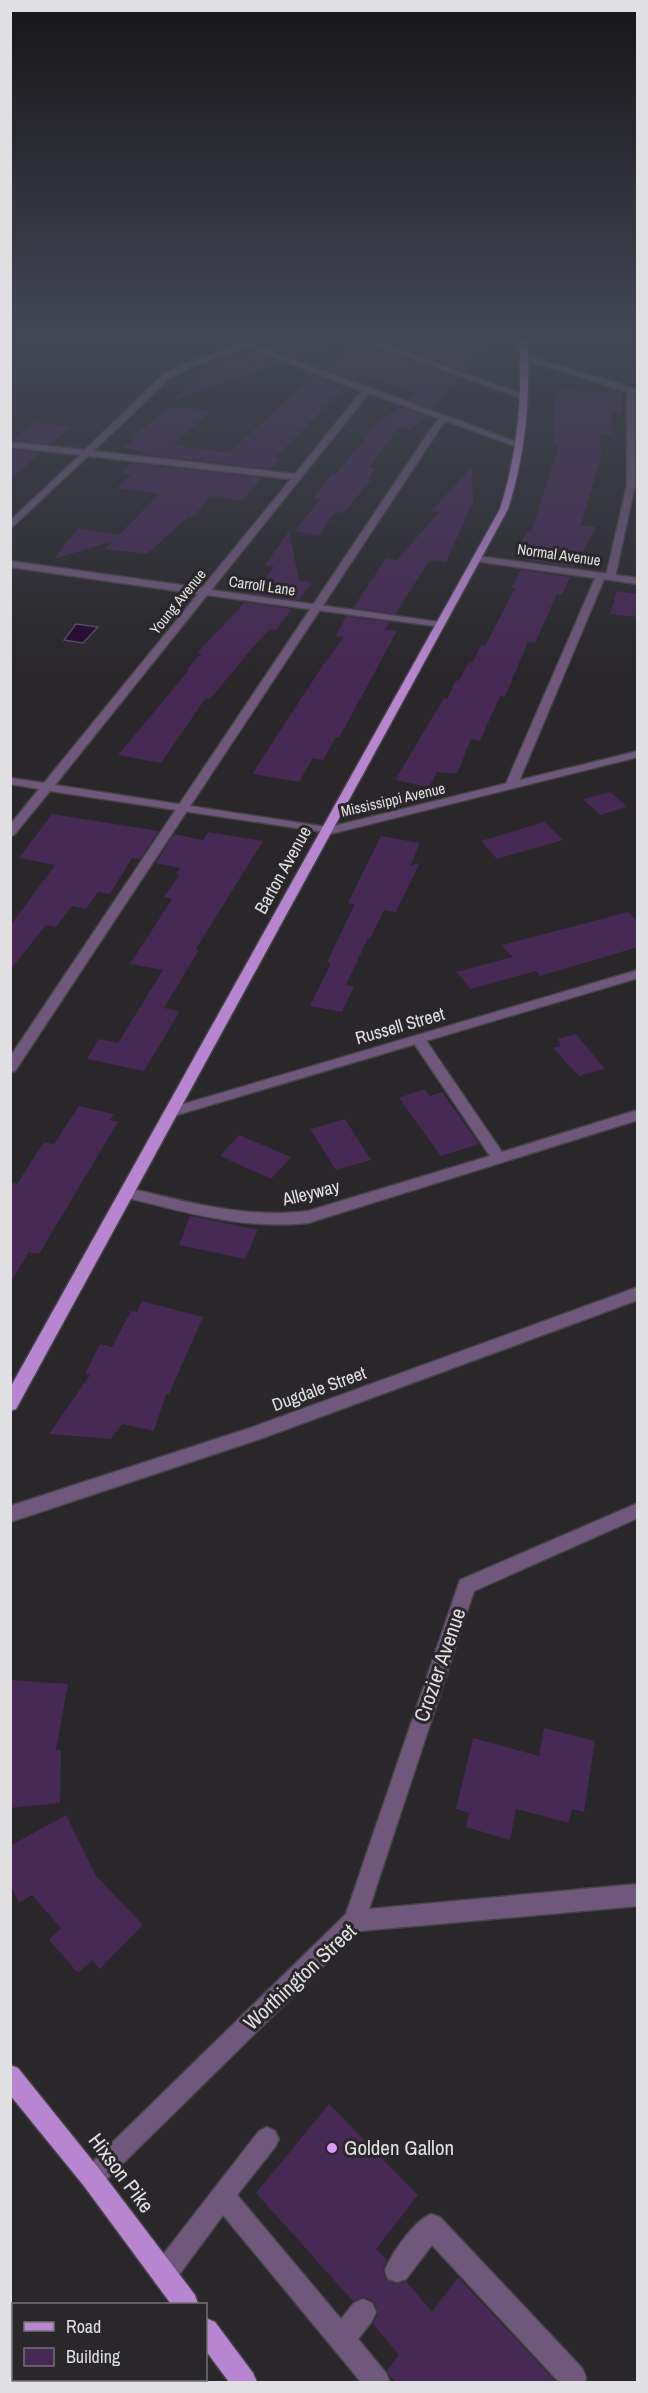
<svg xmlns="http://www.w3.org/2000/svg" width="648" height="2393" font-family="'Archivo Narrow',sans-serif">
  <rect width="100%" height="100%" fill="#29272a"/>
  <!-- water -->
  <path fill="#240730" stroke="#5c4865" stroke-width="1.5" d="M76,624l22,3 -15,16 -19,-3z"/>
  <!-- building -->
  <g fill="#462954">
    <path d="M303,335h43l6,4 -56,19 -31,-11z"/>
    <path d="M382,335h110l-28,36 -90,-33z"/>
    <path d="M362,342l96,36 -25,31 -25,-9 12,-9 -4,2 -57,-19 -6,5 -32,-11 26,-22z"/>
    <path d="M251,351l31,12 -111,38 46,-41z"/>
    <path d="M313,375l32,12 -70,71 5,1 -9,10 -131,-15 3,-3 -20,-3 12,-11 -2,-1 39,-30 39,5 -38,34 56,8z"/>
    <path d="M559,389l64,4 -2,23 -9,-4 1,23 -13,-1 1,23 -20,68 15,2 -21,40 -49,-7 2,-4 -14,-3 14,-22 3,1 28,-87h-6l2,-52h3z"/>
    <path d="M400,407l27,9 -17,14 -12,-2 -29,40 6,1 -7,10h4l-28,33 -10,1 -15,23 -24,-5 25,-32 -7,-2 19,-23h4l43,-53z"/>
    <path d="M35,422l12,2 24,3 -20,17 -39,-4z"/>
    <path d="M10,449l31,4 -31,26z"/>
    <path d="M131,463l131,15 -20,23 -31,-4 -18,20 -4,-1 -42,38 -42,-5 8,-8 -59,18 24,-31 41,7 40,-41 -42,-6 15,-14 -11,-1z"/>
    <path d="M472,467l1,35 -27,60 -16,-2 -35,54 -42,-6 33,-50 11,2 42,-48 -8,-1z"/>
    <path d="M289,531l10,50 13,1 -13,18 -47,-6 22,-27 -9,-2z"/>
    <path d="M521,570l49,7 -8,18 -5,-1 -22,49 -7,-1 -23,55 -5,-1 -20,45 -9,-2 -14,35 -20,-2 -8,15 -34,-7 49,-82 3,1 9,-19 3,1 10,-20 4,1 8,-17 4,1 30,-58h-4z"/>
    <path d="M617,591l21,3v23l-28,-3z"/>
    <path d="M245,602l47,7 -16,21 -6,-1 -16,17 -44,53h-5l-44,64 -43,-8 71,-85 -2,-1 14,-15 -4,-1z"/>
    <path d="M347,616l43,6 -5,8 12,1 -58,107 -3,-1 -13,23 -10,-2 -14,24 -47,-8 71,-109 21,-28 -9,-1z"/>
    <path d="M610,792l17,15 -27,8 -17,-16z"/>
    <path d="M52,814l107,17 -19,28 -8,-1 -22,36 -12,-2 -12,17 -14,-3 -16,21 -10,-2 -36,45v-44l45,-61 -36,-7z"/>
    <path d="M544,822l19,18 -66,19 -16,-18z"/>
    <path d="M208,832l55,9 -67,108 3,1 -35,58 16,3 -36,60 -57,-12 12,-20 19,4 45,-73 -33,-6 42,-65 -8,-2 16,-23h-4l4,-6 -24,-5 18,-29 29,6z"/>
    <path d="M381,836l39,7 -10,23 10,-3 -24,49 -12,-2 -14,29 -2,-1 -22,47 8,2 -12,25 -32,-6 21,-43 -4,-1 28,-58 -7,-1z"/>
    <path d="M628,912l10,9v26l-98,29 -4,-5 -66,18 -13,-17 55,-15 -10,-12z"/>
    <path d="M576,1034l29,35 -26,7 -26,-28 8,-2 -3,-7z"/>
    <path d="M424,1089l6,7 12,-4 37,52 -38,12 -42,-58z"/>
    <path d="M79,1106l35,8 -4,6 8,2 -79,132 -10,-2 -19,31v-101l7,2 27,-42 10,2z"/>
    <path d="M345,1119l26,41 -35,10 -26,-41z"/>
    <path d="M239,1135l52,22 -20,22 -51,-23z"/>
    <path d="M190,1216l68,14 -13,29 -66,-14z"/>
    <path d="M142,1301l61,16 -34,77h-3l-12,37 -32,-7 -11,15 -62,-5 41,-59 -5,-1 15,-30 12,3 19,-36 6,1z"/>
    <path d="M10,1680l58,4 -12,66h5l-1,53 -50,5z"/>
    <path d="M544,1728l51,13 -11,71 -12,-3 -3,14 -53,-14 -6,31 -44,-13 3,-14 -13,-4 17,-71 66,18z"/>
    <path d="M66,1815l30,61 47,49 -43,44 -8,-9 -14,13 -29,-33 12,-12 -29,-33 -13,8 -9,-19v-38z"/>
    <path d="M329,2104l89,91 -42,54 11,11 -4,9 3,11 10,4 10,-3 26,31 26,-35 98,105h-160l-6,-6 -3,-5 12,-16 -26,-31 5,-11 -4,-11 -10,-5 -11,4 -97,-108z"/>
  </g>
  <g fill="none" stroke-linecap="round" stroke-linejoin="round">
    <defs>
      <g id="service">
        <path d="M348,335h11l168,61 -7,2z"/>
        <path d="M631,389l4,2v94l-20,92 -5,3 -5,-3 -88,209 -2,2h-8l-2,-2 91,-210 5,-3 5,3 21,-91v-94z"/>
        <path d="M442,417l7,2 -7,6 -427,646 -5,1v-15l425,-634z"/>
        <path d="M418,1035l5,1 79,116 132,-41 4,1v8l-330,103c-62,7 -120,-10 -180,-25l-7,-5 7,-5c60,14 118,31 180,23l182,-55 -79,-117z"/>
        <path d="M267,2127l8,4 4,8 -4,8 -38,48 104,124 13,-16 9,-4 9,4 4,9 -4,9 -14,18 28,34 4,9h-29l-138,-167 -50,68 -9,3 -9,-3 -3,-9 3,-9 104,-134z"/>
        <path d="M431,2214l9,3 142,151 4,9 -1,5h-26l-127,-137 -26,34 -9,3 -9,-3 -3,-9c6,-16 30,-50 46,-56z"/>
      </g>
      <g id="minor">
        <path d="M217,335c11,0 21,7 30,7 11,-1 20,-7 31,-7l-25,10 269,99 -7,2 -146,-53 -158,197 228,32 5,3 -2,2 -235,-32 -152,190 271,42 4,2v4l-280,-42 -36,44 -4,1v-11l29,-36 -29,-5v-6l34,5 154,-189 -188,-27v-6l192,27 89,-109 -203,-23 -78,73v-8l70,-66 -70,-8v-5l75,8 79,-76 21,-11 55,-18zM246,347l116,44 -67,83 -202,-23 77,-73 21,-11z"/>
        <path d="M525,355l113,35v5l-116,-36z"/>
        <path d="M477,556l161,22v6l-164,-23v-4z"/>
        <path d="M638,970v8l-461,137h-10l-2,-3 2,-3z"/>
        <path d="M638,1287v13l-378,139 -250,83v-16l240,-78z"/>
        <path d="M638,1503v15l-164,73 -105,318 269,-25v22l-279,25 -259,255 -8,4 -8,-4 -4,-8 4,-8 262,-256 114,-334z"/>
      </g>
      <path id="tertiary" d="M638,751v6l-312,78 -6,-4 2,-2z"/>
      <g id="primary">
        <path d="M519,335h8c4,59 -1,117 -19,174l-492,900 -6,2v-23l490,-879c18,-57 23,-115 19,-174z"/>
        <path d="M10,2065l8,3 82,102 95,125 3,9h-27l-87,-118 -74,-91z"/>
        <path d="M206,2318l9,4 38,51 4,9h-28l-23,-31z"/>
      </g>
    </defs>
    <!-- service casing -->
    <use href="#service" stroke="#464447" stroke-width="3"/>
    <!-- minor casing -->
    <use href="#minor" stroke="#464447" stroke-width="3"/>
    <!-- tertiary casing -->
    <use href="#tertiary" stroke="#464447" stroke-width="3"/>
    <!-- primary casing -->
    <use href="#primary" stroke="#464447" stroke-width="3"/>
    <!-- service -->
    <use href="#service" fill="#70587c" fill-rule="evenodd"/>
    <!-- minor -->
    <use href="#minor" fill="#70587c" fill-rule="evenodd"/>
    <!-- tertiary -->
    <use href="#tertiary" fill="#70587c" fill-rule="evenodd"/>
    <!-- primary -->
    <use href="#primary" fill="#b886d1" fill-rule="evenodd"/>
  </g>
  <!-- sky -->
  <linearGradient id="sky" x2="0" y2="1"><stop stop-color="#171517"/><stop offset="0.5" stop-color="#434755"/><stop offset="1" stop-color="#434755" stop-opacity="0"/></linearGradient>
  <rect width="648" height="670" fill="url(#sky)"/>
  <!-- markers -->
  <circle fill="#d99af7" stroke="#29272a" stroke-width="2" cx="332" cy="2148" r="6"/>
  <g text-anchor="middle" stroke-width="6" stroke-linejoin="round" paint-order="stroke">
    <!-- far-street labels -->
    <g font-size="15" fill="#e0dfe1" stroke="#29272a">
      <text transform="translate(559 555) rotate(8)" y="5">Normal Avenue</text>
      <text transform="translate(262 586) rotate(8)" y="5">Carroll Lane</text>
      <text transform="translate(178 602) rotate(-51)" y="5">Young Avenue</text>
      <text transform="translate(393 800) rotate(-13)" y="5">Mississippi Avenue</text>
    </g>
    <!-- street labels -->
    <g font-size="18" fill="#e0dfe1" stroke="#29272a">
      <text transform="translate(283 870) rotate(-61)" y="6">Barton Avenue</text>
      <text transform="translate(400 1026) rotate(-16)" y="6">Russell Street</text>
      <text transform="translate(311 1193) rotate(-14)" y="6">Alleyway</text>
      <text transform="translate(319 1389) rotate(-20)" y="6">Dugdale Street</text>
    </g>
    <!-- near-street labels -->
    <g font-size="21" fill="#e0dfe1" stroke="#29272a">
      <text transform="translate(440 1665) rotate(-71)" y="7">Crozier Avenue</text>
      <text transform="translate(300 1977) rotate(-43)" y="7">Worthington Street</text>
      <text transform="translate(121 2173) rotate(53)" y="7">Hixson Pike</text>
    </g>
    <!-- near-poi labels -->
    <g font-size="21" fill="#e0dfe1" stroke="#29272a" text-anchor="start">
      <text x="344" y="2155">Golden Gallon</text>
    </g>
  </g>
  <!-- border -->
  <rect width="648" height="2393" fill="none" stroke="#e0dfe1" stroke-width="24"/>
  <!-- legend -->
  <rect x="12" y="2303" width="195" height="78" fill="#29272a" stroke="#727173" stroke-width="1.5"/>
  <rect x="24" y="2322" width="30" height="9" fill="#b886d1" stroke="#727173" stroke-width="1.5"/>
  <text x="66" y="2333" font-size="18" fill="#e0dfe1">Road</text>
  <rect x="24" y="2348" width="30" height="18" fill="#462954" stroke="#727173" stroke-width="1.5"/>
  <text x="66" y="2363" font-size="18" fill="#e0dfe1">Building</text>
</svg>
